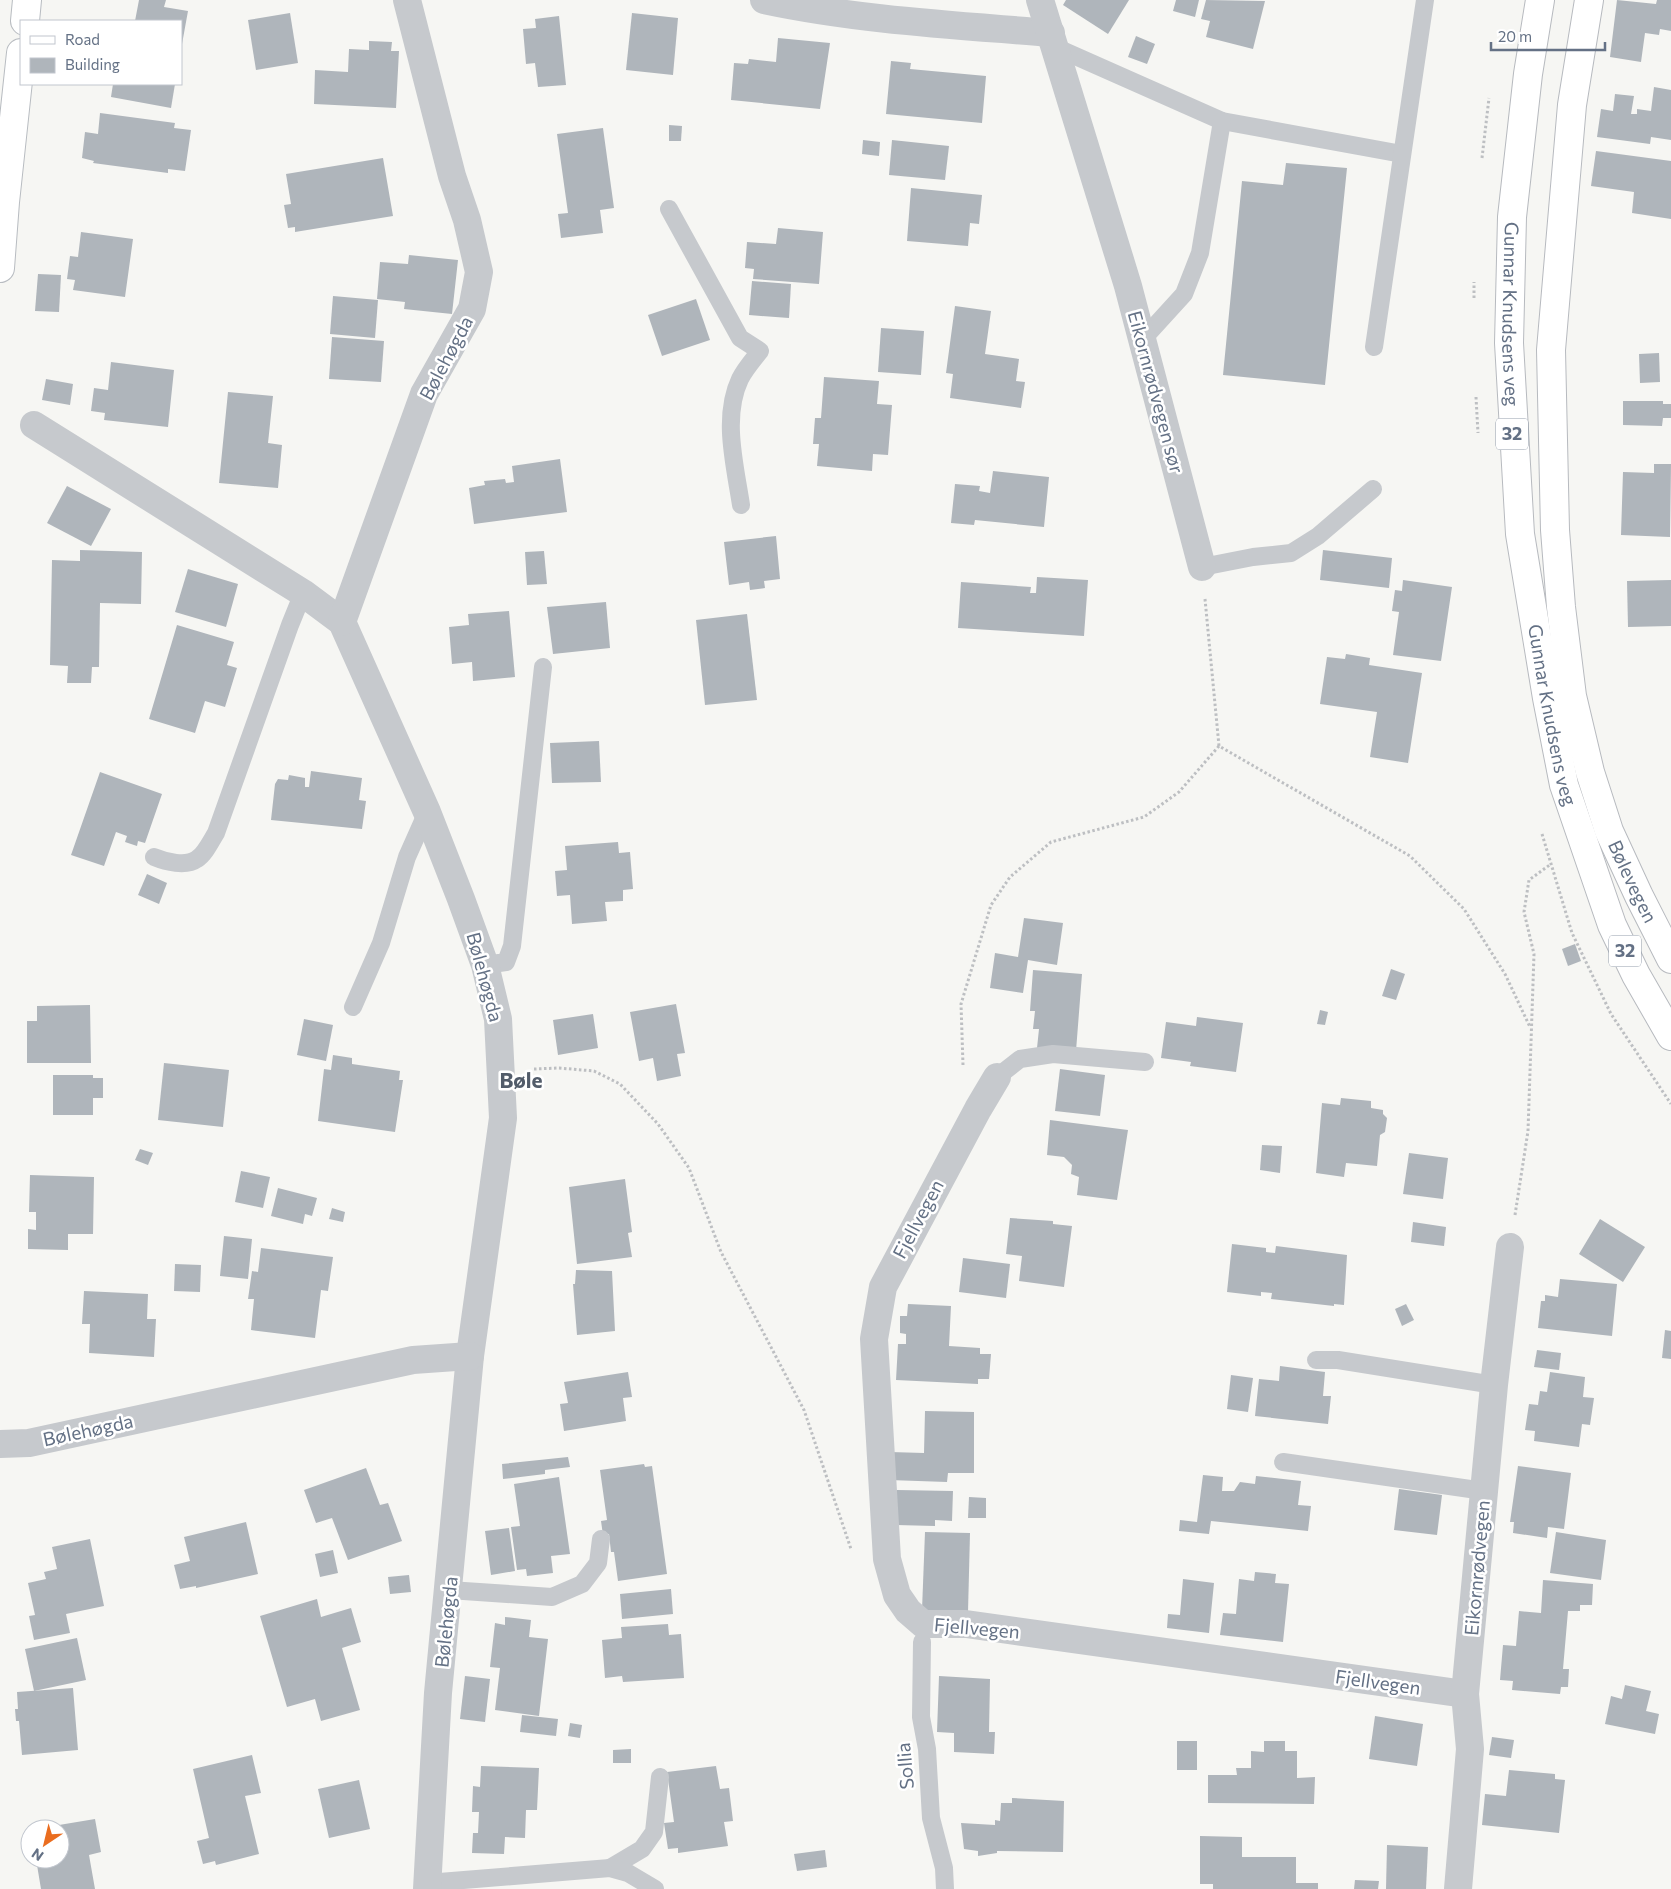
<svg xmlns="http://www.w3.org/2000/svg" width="1671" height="1889" font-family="Commissioner,sans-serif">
  <rect width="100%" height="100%" fill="#f6f6f3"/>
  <!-- building -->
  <g fill="#afb5bb">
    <path d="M139,0h27l-2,7 24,4 -6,33 -1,-23h-46z"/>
    <path d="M1066,0h63l-21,34 -45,-29z"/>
    <path d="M1176,0h23l-4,17 -22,-6z"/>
    <path d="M1206,0l59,1 -12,48 -47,-12 4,-16 -9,-2z"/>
    <path d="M1617,0l39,4 1,-4h14v31l-11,-2 -1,6 -14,-2 -4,29 -31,-5z"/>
    <path d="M290,13l8,50 -42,7 -8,-50z"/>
    <path d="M632,13l46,5 -5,57 -47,-5z"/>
    <path d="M559,16l7,69 -28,2 -3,-24 -9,1 -3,-35 13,-1 -1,-9z"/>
    <path d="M1136,36l19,8 -8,20 -19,-7z"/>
    <path d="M778,38l52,5 -10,66 -89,-9 3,-37 14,1 1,-5 27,3z"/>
    <path d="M369,41l23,1 -1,9h8l-3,57 -82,-4 1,-34 33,2 1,-23 20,1z"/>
    <path d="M891,61l20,2 -1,6 76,7 -4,47 -96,-9z"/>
    <path d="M113,84h62l-4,24 -60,-11z"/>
    <path d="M1654,87l17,3v50l-20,-3 -1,7 -53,-7 4,-28 12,2 2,-17 19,2 -3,18h6v-5l14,2z"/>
    <path d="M100,113l75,10 -1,5 17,2 -6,41 -17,-2v4l-75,-10 1,-2 -12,-3 3,-26 13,2z"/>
    <path d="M669,125l13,1 -1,15h-12z"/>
    <path d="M603,128l11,80 -14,2 3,23 -42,5 -3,-24 10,-1 -11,-79z"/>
    <path d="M863,140l17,2 -1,14 -17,-2z"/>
    <path d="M892,140l57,6 -4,34 -56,-5z"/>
    <path d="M1596,151l75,10v58l-39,-6 2,-21 -43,-6z"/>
    <path d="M383,158l10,58 -98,16v-5l-7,1 -4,-23 7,-1 -5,-30z"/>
    <path d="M1286,163l61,5 -22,217 -102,-10 19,-194 41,4z"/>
    <path d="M911,188l71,7 -3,29 -9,-1 -2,23 -61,-5z"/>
    <path d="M778,228l45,4 -4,52 -66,-5 1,-10 -9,-1 2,-26 29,2z"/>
    <path d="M81,232l52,7 -8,58 -52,-7 2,-10 -8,-1 3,-23 8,1z"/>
    <path d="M409,255l49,5 -6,54 -48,-5 1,-7 -28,-3 3,-37 28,2z"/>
    <path d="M38,274l23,1 -2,37 -24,-1z"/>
    <path d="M752,281l39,3 -2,34 -40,-3z"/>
    <path d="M333,296l45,4 -3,38 -45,-4z"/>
    <path d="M696,299l14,41 -48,16 -14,-41z"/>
    <path d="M955,306l36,5 -6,43 34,5 -3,22 9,1 -4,26 -71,-10 3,-24 -7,-1z"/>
    <path d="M881,328l43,3 -3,44 -43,-3z"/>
    <path d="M332,337l52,4 -3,41 -52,-3z"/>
    <path d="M1659,353l1,29 -20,1 -1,-29z"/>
    <path d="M111,362l63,8 -6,57 -64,-7 1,-7 -14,-2 3,-23 14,2z"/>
    <path d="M824,377l55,4 -2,23 15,1 -4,50 -15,-1 -1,17 -55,-5 2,-22h-6l2,-26h6z"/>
    <path d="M46,379l27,5 -3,21 -28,-5z"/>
    <path d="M228,392l45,4 -5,47 14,2 -4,43 -59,-5z"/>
    <path d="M1623,401h40v3h8v14h-8l-1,8 -39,-1z"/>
    <path d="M560,459l7,53 -93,12 -5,-36 16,-3 -1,-4 21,-2 1,4 8,-1 -2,-16z"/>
    <path d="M1654,464h17l-1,73 -49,-2 2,-63 31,1z"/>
    <path d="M993,471l56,6 -5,50 -69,-7 -1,5 -23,-2 4,-39 25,2 -1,5 11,2z"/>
    <path d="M67,486l44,23 -20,37 -44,-23z"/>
    <path d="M776,536l4,43 -16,2 1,7 -15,2 -1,-8 -20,3 -5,-43z"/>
    <path d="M80,550l62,2 -1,52 -41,-1 -1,64h-7l-1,16h-24l1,-17 -18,-1 2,-105 28,1z"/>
    <path d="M1323,550l69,8 -3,30 -69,-8z"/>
    <path d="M544,551l3,33 -20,1 -2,-33z"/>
    <path d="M188,569l50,15 -12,43 -51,-15z"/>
    <path d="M1037,577l51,3 -4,56 -126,-8 3,-46 70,5 -1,6h6z"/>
    <path d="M1403,580l49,7 -11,74 -48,-6 6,-43 -7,-1 3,-21 7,1z"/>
    <path d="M1671,580v46l-43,1 -1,-46z"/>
    <path d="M606,602l4,46 -57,6 -6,-47z"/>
    <path d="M509,611l6,66 -42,4 -1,-19 -20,2 -3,-37 20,-2 -1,-11z"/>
    <path d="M747,614l10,86 -52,5 -9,-85z"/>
    <path d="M177,625l57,17 -7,23 10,3 -12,39 -20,-6 -10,32 -46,-14z"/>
    <path d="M1346,654l24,4 -1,7 53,8 -14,90 -38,-6 7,-45 -57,-8 7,-47 18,2z"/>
    <path d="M599,741l2,41 -49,1 -2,-40z"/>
    <path d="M311,771l51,7 -3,22 7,1 -4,28 -91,-9 4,-36 3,-5 10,1 1,-5 16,3v9h4z"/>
    <path d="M100,772l62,22 -17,49 -7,-2 -1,5 -12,-4 2,-6 -11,-4 -12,34 -33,-11z"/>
    <path d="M618,842l1,11 11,-1 3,37 -10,1v11l-18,1 2,19 -35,3 -2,-29 -13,1 -2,-25 12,-1 -2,-24z"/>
    <path d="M147,874l20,9 -8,21 -21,-9z"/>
    <path d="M1024,918l39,5 -6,42 -29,-5 -5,33 -33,-5 5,-35 23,4z"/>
    <path d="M1575,944l6,17 -13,5 -6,-17z"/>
    <path d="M1391,969l14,5 -9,26 -14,-4z"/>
    <path d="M1033,970l49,4 -6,77 -39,-3 2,-19h-6l2,-18h-5z"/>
    <path d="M676,1004l9,49 -8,1 4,22 -24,5 -4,-23 -14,3 -9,-49z"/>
    <path d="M90,1005l1,58h-64v-42h10v-15z"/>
    <path d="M1320,1010l8,2 -3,13 -8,-1z"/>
    <path d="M593,1014l5,34 -40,7 -5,-35z"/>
    <path d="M1197,1017l46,6 -7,49 -46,-6 1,-4 -30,-4 5,-36 30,4z"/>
    <path d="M304,1019l29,6 -7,36 -29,-6z"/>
    <path d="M333,1055l19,3v6l48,7 -1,9h4l-8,52 -77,-11 6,-52 7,1z"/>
    <path d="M164,1063l65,7 -6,57 -65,-7z"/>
    <path d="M1060,1069l45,6 -5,41 -45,-5z"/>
    <path d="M53,1075h40v3h10v20h-10v17h-40z"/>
    <path d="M1341,1098l30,3v7l12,2v4l4,4 -2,14 -5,3 -3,31 -31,-3 -2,14 -28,-4 6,-70 18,2z"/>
    <path d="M1050,1120l78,10 -11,70 -40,-5 2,-18 -8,-3 1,-9 -8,-8 -17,-2z"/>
    <path d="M1262,1145l20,1 -2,27 -20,-3z"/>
    <path d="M140,1149l13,4 -5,12 -13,-5z"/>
    <path d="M1409,1153l39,5 -5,41 -40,-5z"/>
    <path d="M241,1171l29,6 -7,31 -28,-6z"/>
    <path d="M30,1175l64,2 -1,57h-25v16l-40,-1v-20l8,1v-18h-7z"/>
    <path d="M625,1179l7,53 -4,1 4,24 -55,7 -8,-77z"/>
    <path d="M278,1188l39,10 -5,18 -7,-2 -2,10 -32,-8z"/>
    <path d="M332,1208l13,4 -2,10 -14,-3z"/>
    <path d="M1010,1218l43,3v3l19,2 -8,61 -45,-6 3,-25 -16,-2z"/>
    <path d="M1600,1219l45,28 -22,35 -44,-28z"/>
    <path d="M1413,1222l33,5 -2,19 -33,-4z"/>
    <path d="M224,1236l28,3 -4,40 -28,-3z"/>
    <path d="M1232,1244l34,4v4l9,1 1,-7 71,9 -3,50 -10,-1v2l-63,-7 1,-6 -11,-1v4l-34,-4z"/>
    <path d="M261,1248l72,9 -5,34 -7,-1 -6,48 -64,-8 3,-31h-6l4,-28 6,1z"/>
    <path d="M963,1258l47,6 -4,34 -47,-6z"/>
    <path d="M175,1264l26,1 -1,27 -26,-1z"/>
    <path d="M576,1270l36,1 3,60 -38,4 -4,-51h2z"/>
    <path d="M1560,1279l57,5 -5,52 -74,-8 3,-27h4v-6l13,2z"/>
    <path d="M84,1291l64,3 -1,25h9l-2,38 -65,-4 1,-29h-8z"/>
    <path d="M908,1304l43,2 -2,40 31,2v6h11l-2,25h-11v5l-82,-4 2,-36h8v-10l-6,-1v-17h7z"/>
    <path d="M1406,1304l8,16 -12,6 -7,-17z"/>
    <path d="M1665,1330l6,1v28l-9,-1z"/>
    <path d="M1537,1350l24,3 -2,17 -25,-3z"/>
    <path d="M1280,1366l45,6 -2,24h8l-3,28 -73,-8 4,-37 20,2z"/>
    <path d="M628,1372l4,25 -9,1 3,23 -62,10 -4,-27 8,-1 -4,-21z"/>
    <path d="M1550,1372l35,5 -2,20 11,1 -4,27 -8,-1 -3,23 -45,-6 1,-10 -10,-1 4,-26 9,1 2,-14 7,1z"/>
    <path d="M1231,1375l22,3 -5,34 -21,-3z"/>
    <path d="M925,1411l49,1v61h-26l-1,9 -58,-2 1,-28 34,1z"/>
    <path d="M568,1457l2,10 -25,3v4l-42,5 -1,-15z"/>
    <path d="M644,1464l1,3 7,-1 15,108 -49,7 -4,-29h-3l-2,-18 -6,1 -2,-14 6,-1 -7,-50z"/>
    <path d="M1518,1466l53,7 -7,56 -16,-2 -1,11 -34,-5 1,-11h-4z"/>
    <path d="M366,1468l14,37 8,-2 14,38 -54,19 -16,-42 -16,5 -12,-33z"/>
    <path d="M1203,1475l20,2 -1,14h12l6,-9 15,2 1,-8 45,5 -3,24 13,1 -3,25 -97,-10 -2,13 -30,-3 1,-11 17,2z"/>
    <path d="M559,1477l11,77 -19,2 2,17 -26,3 -1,-7 -9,1 -6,-43 9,-1 -6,-42z"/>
    <path d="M1399,1489l43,6 -5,40 -43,-5z"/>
    <path d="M897,1490l56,1 -1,30 -17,-1v6l-39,-1z"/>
    <path d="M969,1497l17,1v20h-18z"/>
    <path d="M246,1522l12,52 -62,14v-2l-16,3 -6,-24 16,-4 -6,-24z"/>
    <path d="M509,1528l6,43 -24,4 -6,-44z"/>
    <path d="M925,1532l45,1 -2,79 -46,-2z"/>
    <path d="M1556,1532l50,8 -5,40 -51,-7z"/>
    <path d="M90,1539l14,67 -38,8 4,19 -36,7 -5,-24 6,-1 -7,-32 18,-4 -2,-7 13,-3 -5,-22z"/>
    <path d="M333,1550l5,23 -18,4 -5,-23z"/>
    <path d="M1255,1572l21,2 -1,9 14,1 -6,58 -63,-7 3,-22 13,1 3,-35 15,2z"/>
    <path d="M409,1575l2,17 -21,2 -2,-17z"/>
    <path d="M1183,1579l31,4 -5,50 -42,-5 1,-14 12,1z"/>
    <path d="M1543,1580l50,4 -1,21h-12v6h-12l-5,58h6l-1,18h-7l-1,7 -48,-4 1,-9 -13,-1 3,-35 13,1 3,-35 22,2z"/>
    <path d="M671,1589l2,25 -51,5 -2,-25z"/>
    <path d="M317,1599l4,18 30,-9 10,34 -19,6 18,62 -39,11 -6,-22 -28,8 -27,-91z"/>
    <path d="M505,1617l26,3 -2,17 19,2 -9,77 -44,-6 5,-42 -10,-1 5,-44 10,2z"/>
    <path d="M668,1624l1,11 12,-1 3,44 -61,4 -1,-6 -17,2 -3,-38 20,-2 -1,-11z"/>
    <path d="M77,1638l9,42 -52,11 -9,-42z"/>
    <path d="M465,1676l25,3 -5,43 -25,-3z"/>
    <path d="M939,1676l51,3 -1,53h6l-1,22 -40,-2v-19l-17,-1z"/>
    <path d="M1625,1685l26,6 -5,20 13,3 -4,20 -50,-10 6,-28 11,3z"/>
    <path d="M73,1688l5,62 -56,5 -3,-34h-3l-1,-12h3l-1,-17z"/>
    <path d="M522,1715l36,4 -2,17 -36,-4z"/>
    <path d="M1375,1716l48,8 -6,42 -48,-7z"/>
    <path d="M570,1723l12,2 -2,13 -12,-2z"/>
    <path d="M1492,1737l22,3 -3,18 -22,-3z"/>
    <rect x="1177" y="1741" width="20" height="29"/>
    <path d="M1264,1741h21v10h12v27l18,-1 -1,27 -106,-1v-28h29l-1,-7h15v-17l13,1z"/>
    <path d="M631,1749v14h-18v-13z"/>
    <path d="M252,1755l9,38 -16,3 14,58 -43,11 -1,-4 -12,3 -6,-23 12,-3 -16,-69z"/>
    <path d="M481,1766l58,2 -2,42h-11l-1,28 -20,-1 -1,17 -32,-1 1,-20h5l1,-21h-7l1,-26 7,1z"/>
    <path d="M716,1766l4,23 9,-1 4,33 -9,1 4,24 -50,7v-5l-10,1 -4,-26 10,-1 -7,-50z"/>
    <path d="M1509,1770l46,4v5l10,1 -6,53 -77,-8 3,-31 21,2z"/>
    <path d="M359,1780l11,49 -41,9 -11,-49z"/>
    <path d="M1012,1798l52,3 -1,51 -66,-1v2l-19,3v-5l-14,-2 -3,-26 34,2v-5l5,1 1,-18h11z"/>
    <path d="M95,1819l6,33 -12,3 6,34h-54l-5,-30h24v-30l-19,-1z"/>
    <path d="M1200,1836l42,1v20h54v26h22v6h-105v-5h-13z"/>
    <path d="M1387,1845l41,2 -2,42h-40z"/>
    <path d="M825,1850l2,17 -30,4 -3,-17z"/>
    <path d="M1355,1880l24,1 -1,8h-24z"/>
  </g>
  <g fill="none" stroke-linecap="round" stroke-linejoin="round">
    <defs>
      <g id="secondary">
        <path d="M25,21l2,-21"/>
        <path d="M0,268l5,-66 16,-149"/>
      </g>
      <g id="primary">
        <path id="s1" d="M1540,0l-12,74 -16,143 -3,126 11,191 27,164 17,87 48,140 24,50 35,61"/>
        <path id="s2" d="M1589,0l-17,105 -21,245 4,180 6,77 11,89 18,76 19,59 30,65 32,63"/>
      </g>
    </defs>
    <!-- secondary casing -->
    <use href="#secondary" stroke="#b8bcc1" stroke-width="30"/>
    <!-- primary casing -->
    <use href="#primary" stroke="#b7babf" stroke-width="30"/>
    <!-- path -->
    <g stroke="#bdbfc2" stroke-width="3" stroke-dasharray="2.5 2.5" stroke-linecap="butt">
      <path d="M1482,158l7,-60"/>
      <path d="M1474,298v-16"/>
      <path d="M1476,397l2,36"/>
      <path d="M1205,599l14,147"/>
      <path d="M1542,834l30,99 39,81 60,90"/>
      <path d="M963,1065l-2,-61 30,-99 19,-28 41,-35 93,-25 35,-25 40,-46 191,110 54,53 41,65 25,53"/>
      <path d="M534,1069l25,-1 35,3 26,13 38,40 31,44 32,84 83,158 47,139"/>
      <path d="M1515,1215l13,-84 6,-177 -10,-42 5,-32 22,-16"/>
    </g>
    <!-- lane -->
    <g stroke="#c6c9cd" stroke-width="18">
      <path d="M1055,47l167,74 180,33"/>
      <path d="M669,209l71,129 20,13c-7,9 -15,18 -20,28 -18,38 -5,86 1,126"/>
      <path d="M1143,339l41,-45 16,-41 22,-132"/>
      <path d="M1374,347l51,-347"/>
      <path d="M1202,567l51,-10 38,-4 27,-17 55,-47"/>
      <path d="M154,857c12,5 32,10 43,2 8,-5 14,-18 19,-26l74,-208 13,-32"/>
      <path d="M485,965l21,-3 6,-16 31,-279"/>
      <path d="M353,1007l28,-64 26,-86 20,-45"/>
      <path d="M997,1077l23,-18 33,-5 92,8"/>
      <path d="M1316,1360h22l156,25"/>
      <path d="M1283,1462l201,29"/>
      <path d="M449,1590l103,7 30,-13 16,-21 3,-24"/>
      <path d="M922,1642l-1,75 6,32 4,69 13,50 1,21"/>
      <path d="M610,1868l32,-19 12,-17 6,-55"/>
      <path d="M427,1883l183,-15 18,5 27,16"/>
    </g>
    <!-- street -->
    <g stroke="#c6c9cd" stroke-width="28">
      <path d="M764,0c94,20 191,25 287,33"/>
      <path d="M1040,0l88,286 74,281"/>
      <path d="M34,425l269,168 39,29 85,190 34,87 24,66 13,54 5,99 -33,238 -32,337 -11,196"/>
      <path d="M342,622l82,-228 48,-85 7,-37 -12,-52 -15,-44 -45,-176"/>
      <path d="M997,1077l-19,32 -95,178 -9,52 13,220 10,36 11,16 15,13h43l499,70"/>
      <path d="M0,1444l29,-1 384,-83 57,-4"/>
      <path d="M1458,1889l12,-140 -5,-55 29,-309 16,-138"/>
    </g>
    <!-- secondary -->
    <use href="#secondary" stroke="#fff" stroke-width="28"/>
    <!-- primary -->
    <use href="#primary" stroke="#fff" stroke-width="28"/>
  </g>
  <g text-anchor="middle" stroke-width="5" stroke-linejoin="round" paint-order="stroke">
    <!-- shield labels -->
    <g fill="#fff" stroke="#929caa" stroke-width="1">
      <rect x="1496" y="418.5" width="32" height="31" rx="4"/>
      <rect x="1609" y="935.5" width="32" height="31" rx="4"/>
    </g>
    <g font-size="18" font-weight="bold" fill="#647185">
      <text x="1512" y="440">32</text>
      <text x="1625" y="957">32</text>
    </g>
    <!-- street labels -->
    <g font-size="19" fill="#647185" stroke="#fff">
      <text dy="7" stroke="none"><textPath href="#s1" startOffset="316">Gunnar Knudsens veg</textPath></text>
      <text transform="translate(446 358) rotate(-62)" y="7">Bølehøgda</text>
      <text transform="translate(1156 392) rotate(75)" y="7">Eikornrødvegen sør</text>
      <text dy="7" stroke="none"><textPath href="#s1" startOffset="720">Gunnar Knudsens veg</textPath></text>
      <text dy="7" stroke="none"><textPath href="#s2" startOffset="895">Bølevegen</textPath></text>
      <text transform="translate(485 977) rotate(75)" y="7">Bølehøgda</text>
      <text transform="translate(918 1219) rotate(-62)" y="7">Fjellvegen</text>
      <text transform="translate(88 1430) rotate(-12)" y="7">Bølehøgda</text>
      <text transform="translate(1477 1568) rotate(-85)" y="7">Eikornrødvegen</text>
      <text transform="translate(446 1622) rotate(-84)" y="7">Bølehøgda</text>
      <text transform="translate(977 1628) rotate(5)" y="7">Fjellvegen</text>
      <text transform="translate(1378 1682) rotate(8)" y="7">Fjellvegen</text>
      <text transform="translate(905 1766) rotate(-95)" y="7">Sollia</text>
    </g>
    <!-- quarter labels -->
    <g font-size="21" font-weight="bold" fill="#525c6a" stroke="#fff">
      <text x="521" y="1088">Bøle</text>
    </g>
  </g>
  <!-- legend -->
  <rect x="20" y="20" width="162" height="65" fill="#ffffff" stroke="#c1c6ce"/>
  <rect x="30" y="36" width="25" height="8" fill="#ffffff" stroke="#c1c6ce"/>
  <text x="65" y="45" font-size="15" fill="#647185">Road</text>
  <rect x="30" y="58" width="25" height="15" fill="#afb5bb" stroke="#c1c6ce"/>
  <text x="65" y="70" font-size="15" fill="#647185">Building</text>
  <!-- north arrow -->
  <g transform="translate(45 1844) rotate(215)"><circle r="24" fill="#ffffff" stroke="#c1c6ce"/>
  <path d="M0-4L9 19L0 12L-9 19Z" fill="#ea6d1f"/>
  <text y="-8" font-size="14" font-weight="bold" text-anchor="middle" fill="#647185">N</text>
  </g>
  <!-- scale -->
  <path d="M1491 42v8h114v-8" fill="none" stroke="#647185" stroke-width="2.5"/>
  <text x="1498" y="42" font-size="15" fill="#647185" stroke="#ffffff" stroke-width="4" paint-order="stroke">20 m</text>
</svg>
